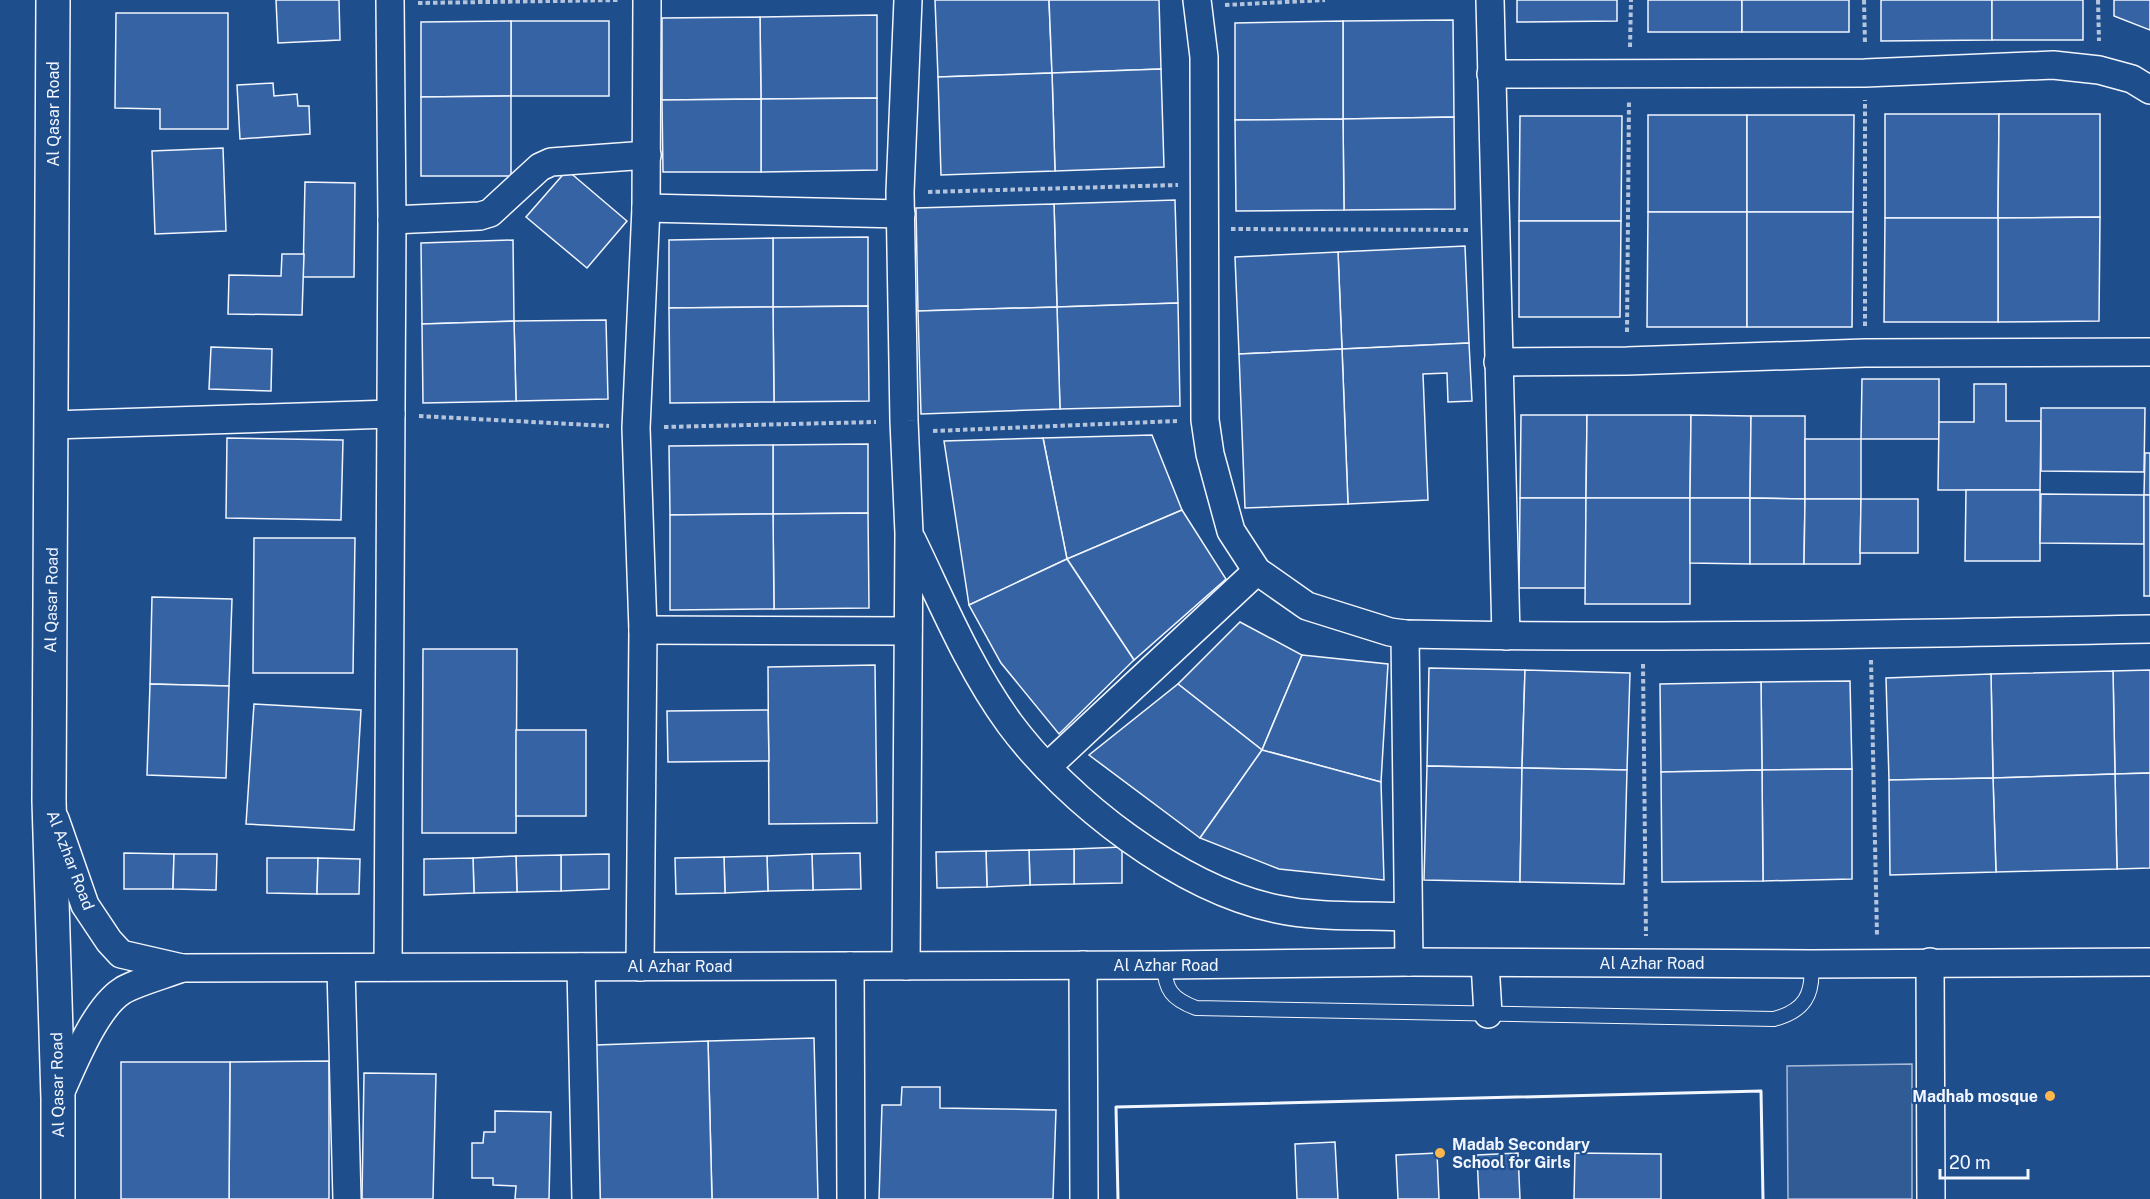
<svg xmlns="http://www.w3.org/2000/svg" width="2150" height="1199" font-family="'Public Sans',sans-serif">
  <rect width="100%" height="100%" fill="#1f4e8c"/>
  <!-- built -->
  <path fill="#305b95" stroke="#a8bbd7" stroke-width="1.5" d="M1912,1064v135h-124l-1,-133z"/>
  <!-- building -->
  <g fill="#3563a3" stroke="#f2f6ff" stroke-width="1.5">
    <path d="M276,0h63l1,40 -62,3z"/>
    <path d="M935,0h114l3,73 -114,4z"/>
    <path d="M1049,0h110l2,69 -109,4z"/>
    <path d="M1517,0h100v21l-100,1z"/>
    <rect x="1648" y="0" width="94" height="32"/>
    <rect x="1742" y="0" width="107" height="32"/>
    <path d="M1881,0h111v40l-111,1z"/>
    <rect x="1992" y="0" width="91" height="40"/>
    <path d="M2114,0h36v30l-36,-14z"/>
    <path d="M116,13h112v116h-68v-20l-45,-1z"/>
    <path d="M877,15v83l-116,1 -1,-82z"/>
    <path d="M760,17l1,82 -99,1v-82z"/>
    <path d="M1453,20l1,97 -111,2v-98z"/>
    <rect x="511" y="21" width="98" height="75"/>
    <path d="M511,21v75l-90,1v-75z"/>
    <path d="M1343,21v98l-108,1v-97z"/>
    <path d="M1161,69l3,98 -109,4 -3,-98z"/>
    <path d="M1052,73l3,98 -114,4 -3,-98z"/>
    <path d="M273,83l1,13 23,-2 1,12h11l1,28 -70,5 -3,-54z"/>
    <path d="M511,96v80h-90v-79z"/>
    <path d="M877,98v72l-116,2v-73z"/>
    <path d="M761,99v73h-98l-1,-72z"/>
    <path d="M1885,114h114l-1,104h-113z"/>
    <path d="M1999,114h101v103l-102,1z"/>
    <rect x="1648" y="115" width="99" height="97"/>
    <path d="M1747,115h107l-1,97h-106z"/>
    <path d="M1520,116h102l-1,105h-102z"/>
    <path d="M1454,117l1,92 -111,1 -1,-91z"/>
    <path d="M1343,119l1,91 -108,1 -1,-91z"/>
    <path d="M223,148l3,83 -71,3 -3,-83z"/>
    <path d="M567,170l60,51 -40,47 -61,-51z"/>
    <path d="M305,182l50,1 -1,94h-51z"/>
    <path d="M1175,200l3,103 -121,4 -3,-103z"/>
    <path d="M1054,204l3,103 -139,4 -2,-103z"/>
    <path d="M1648,212h99v115h-100z"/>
    <path d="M1747,212h106l-1,115h-105z"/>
    <path d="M2100,217l-1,104 -101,1v-104z"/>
    <path d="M1885,218h113v104h-114z"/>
    <path d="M1519,221h102l-1,96h-101z"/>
    <path d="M868,237v69l-95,1v-69z"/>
    <path d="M773,238v69l-104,1v-68z"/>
    <path d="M513,240l1,81 -92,3 -1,-81z"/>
    <path d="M1465,246l4,97 -127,6 -4,-97z"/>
    <path d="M1338,252l4,97 -103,5 -4,-97z"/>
    <path d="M282,254h22l-2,61 -74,-1 1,-39 52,1z"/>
    <path d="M1178,303l2,103 -120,3 -3,-102z"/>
    <path d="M868,306l1,95 -95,1 -1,-95z"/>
    <path d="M773,307l1,95 -104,1 -1,-95z"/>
    <path d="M1057,307l3,102 -139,5 -3,-103z"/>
    <path d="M606,320l2,79 -92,2 -2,-80z"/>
    <path d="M514,321l2,80 -93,2 -1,-79z"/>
    <path d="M1469,343l3,58 -24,1 -1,-29 -24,1 5,126 -80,4 -6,-155z"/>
    <path d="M211,347l61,2 -1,42 -62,-2z"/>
    <path d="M1342,349l6,155 -103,4 -6,-154z"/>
    <path d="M1862,379h77v60h-78z"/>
    <path d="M1974,384h32v37h35l-1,69h-102l1,-68h35z"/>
    <path d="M2041,408h104l-1,64 -103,-1z"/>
    <path d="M1521,415h66l-1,83h-66z"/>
    <path d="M1587,415h104l-1,83h-104z"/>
    <path d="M1691,415l60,1 -1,82h-60z"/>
    <path d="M1751,416h54v83l-55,-1z"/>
    <path d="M1152,435l30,75 -115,49 -24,-121z"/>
    <path d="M227,438l116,2 -2,80 -115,-2z"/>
    <path d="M1043,438l24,121 -98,46 -25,-164z"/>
    <rect x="1805" y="439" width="56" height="60"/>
    <path d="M868,444v69l-95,1v-69z"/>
    <path d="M773,445v69l-103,1 -1,-69z"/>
    <path d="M2145,453h5v42h-6z"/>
    <path d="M1966,490h74v71h-75z"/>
    <path d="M2041,494l103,1v49l-104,-1z"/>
    <rect x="2144" y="495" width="6" height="101"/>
    <path d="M1520,498h66v90h-67z"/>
    <path d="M1586,498h104v106h-105z"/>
    <path d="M1690,498h60v66l-60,-1z"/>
    <path d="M1750,498l55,1 -1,65h-54z"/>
    <path d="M1805,499h56l-1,65h-56z"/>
    <path d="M1861,499h57v54h-58z"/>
    <path d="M1182,510l44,69 -92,81 -67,-101z"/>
    <path d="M868,513l1,95 -95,1 -1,-95z"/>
    <path d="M773,514l1,95 -104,1v-95z"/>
    <path d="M254,538h101l-2,135h-100z"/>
    <path d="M1067,559l67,101 -75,74 -58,-71 -32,-58z"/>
    <path d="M152,597l80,2 -3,87 -79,-2z"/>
    <path d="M1240,622l62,33 -40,95 -84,-66z"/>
    <path d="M423,649h94l-1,184h-94z"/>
    <path d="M1302,655l86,9 -7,118 -119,-32z"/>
    <path d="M875,665l2,158 -108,1 -1,-157z"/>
    <path d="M1429,668l96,2 -3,98 -95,-2z"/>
    <path d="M1525,670l105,3 -3,97 -105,-2z"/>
    <path d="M2150,670v103l-35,1 -2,-103z"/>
    <path d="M2113,671l2,103 -122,4 -2,-104z"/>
    <path d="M1991,674l2,104 -104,2 -3,-102z"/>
    <path d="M1850,681l2,88 -90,1 -1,-88z"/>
    <path d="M1761,682l1,88 -101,2 -1,-88z"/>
    <path d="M150,684l79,2 -3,92 -79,-3z"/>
    <path d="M1178,684l84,66 -62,88 -111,-83z"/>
    <path d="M254,704l107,6 -7,120 -108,-6z"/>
    <path d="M768,710l1,51 -101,1 -1,-51z"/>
    <rect x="516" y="730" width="70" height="86"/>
    <path d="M1262,750l119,32 3,98 -105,-11 -79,-31z"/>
    <path d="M1427,766l95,2 -2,114 -96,-2z"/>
    <path d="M1522,768l105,2 -3,114 -104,-2z"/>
    <path d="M1852,769v110l-89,2 -1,-111z"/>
    <path d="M1762,770l1,111 -101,1 -1,-110z"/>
    <path d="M2150,773v95l-33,1 -2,-95z"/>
    <path d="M2115,774l2,95 -121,3 -3,-94z"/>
    <path d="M1993,778l3,94 -106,3 -1,-95z"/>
    <path d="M1122,847v36l-48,1v-35z"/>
    <path d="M1074,849v35l-44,1 -1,-35z"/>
    <path d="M1029,850l1,35 -43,2 -1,-36z"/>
    <path d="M986,851l1,36 -50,1 -1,-36z"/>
    <path d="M124,853l50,1 -1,35h-49z"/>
    <path d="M860,853l1,36 -48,1 -1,-36z"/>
    <path d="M174,854h43l-1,36 -43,-1z"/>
    <path d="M609,854v35l-48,2v-36z"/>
    <path d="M812,854l1,36 -45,1 -1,-35z"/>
    <path d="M561,855v36l-44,1 -1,-36z"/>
    <path d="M516,856l1,36 -43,1 -1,-35z"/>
    <path d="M767,856l1,35 -43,2 -1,-36z"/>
    <path d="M724,857l1,36 -49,1 -1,-36z"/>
    <path d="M267,858h51l-1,36 -50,-1z"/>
    <path d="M318,858l42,1 -1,35h-42z"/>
    <path d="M473,858l1,35 -50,2v-36z"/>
    <path d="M814,1038l4,161h-106l-4,-158z"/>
    <path d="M708,1041l4,158h-112l-4,-154z"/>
    <path d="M329,1061v138h-100l1,-137z"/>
    <path d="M121,1062h109l-1,137h-108z"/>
    <path d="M364,1073l72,1 -3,125h-71z"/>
    <path d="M902,1087h38v21l116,2 -3,89h-174l3,-94h19z"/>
    <path d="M495,1111l56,1 -2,87h-34l1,-13 -23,-1v-7h-21v-35h11l1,-11h11z"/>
    <path d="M1335,1142l3,57h-41l-2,-55z"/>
    <path d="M1437,1153l2,46h-41l-2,-44z"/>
    <path d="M1518,1153l2,46h-41l-2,-44z"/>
    <path d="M1575,1153l86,1v45h-87z"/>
  </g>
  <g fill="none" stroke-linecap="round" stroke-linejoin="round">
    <defs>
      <path id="lane" d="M1164,965c1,25 8,34 32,43l578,11c30,-8 40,-24 37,-55"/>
      <g id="street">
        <path d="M1197,0l7,57 1,363 5,34 21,77 26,40 50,35 83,26 15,2c248,5 497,0 745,-5"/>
        <path d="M1490,0l16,636"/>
        <path d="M1491,74l374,-1 188,-8 46,5 33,9 18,11"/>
        <path d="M646,208l255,6"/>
        <path d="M392,220l88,-4 10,-3 50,-46 11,-5 96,-7"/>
        <path d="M1498,362l129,-1 238,-8 285,-1"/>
        <path d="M52,425l339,-11"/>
        <path d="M912,540c30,62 57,128 98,184 58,78 170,165 267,185 41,9 89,6 131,8"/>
        <path d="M643,630l265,1"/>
        <path d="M1405,634l4,328"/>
        <path d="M1047,767l210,-196"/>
        <path d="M55,819l30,86 24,36 12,13 61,14 982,-3 245,-3 402,2 339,-2"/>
        <path d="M1930,962l1,237"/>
        <path d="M1485,963l3,51"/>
        <path d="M1083,965l1,234"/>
        <path d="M850,966l1,233"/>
        <path d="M906,966l3,-433 -5,-112 -4,-229 8,-192"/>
        <path d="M388,967l4,-747 -2,-220"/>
        <path d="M581,967l5,232"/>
        <path d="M640,967l3,-337 -7,-202 10,-220 1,-208"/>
        <path d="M341,968l6,231"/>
        <path d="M58,1098c14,-30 36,-89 64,-107 12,-8 45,-17 60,-23"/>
      </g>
      <path id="primary" d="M53,0l-4,801 9,298v100"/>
    </defs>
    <!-- lane casing -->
    <use href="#lane" stroke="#f2f6ff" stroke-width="16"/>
    <!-- street casing -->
    <use href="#street" stroke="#f2f6ff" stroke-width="30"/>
    <!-- primary casing -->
    <use href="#primary" stroke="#f2f6ff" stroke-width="36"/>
    <!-- path -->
    <g stroke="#b3c4dc" stroke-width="4" stroke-dasharray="4.5 3" stroke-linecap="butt">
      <path d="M1864,0l1,44"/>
      <path d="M2098,0l1,41"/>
      <path d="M418,3l202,-3"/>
      <path d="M1225,5l100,-5"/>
      <path d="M1630,47l1,-47"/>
      <path d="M928,192l250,-7"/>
      <path d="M1231,229l238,1"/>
      <path d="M1865,326v-226"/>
      <path d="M1627,332l2,-232"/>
      <path d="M419,416l190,10"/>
      <path d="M664,427l212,-5"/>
      <path d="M933,431l244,-10"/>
      <path d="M1871,660l6,275"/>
      <path d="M1643,664l3,272"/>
    </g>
    <!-- lane -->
    <use href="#lane" stroke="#1f4e8c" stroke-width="14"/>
    <!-- street -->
    <use href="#street" stroke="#1f4e8c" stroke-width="27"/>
    <!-- primary -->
    <use href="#primary" stroke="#1f4e8c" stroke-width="33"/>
    <!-- wall -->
    <path stroke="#f2f6ff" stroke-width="3" d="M1118,1199l-2,-92 645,-16 2,108"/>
  </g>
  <!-- markers -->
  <g fill="#ffb74d" stroke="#1f4e8c" stroke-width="2">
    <circle cx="2050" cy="1096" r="6"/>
    <circle cx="1440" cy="1153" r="6"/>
  </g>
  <g text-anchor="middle" stroke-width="4.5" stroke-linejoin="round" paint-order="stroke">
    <!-- street labels -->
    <g font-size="16" fill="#f2f6ff" stroke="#1f4e8c">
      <text transform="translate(53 114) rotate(-90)" y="6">Al Qasar Road</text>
      <text transform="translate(51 600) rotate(-89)" y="6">Al Qasar Road</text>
      <text transform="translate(71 860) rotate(69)" y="6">Al Azhar Road</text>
      <text x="1652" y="969">Al Azhar Road</text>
      <text x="1166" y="971">Al Azhar Road</text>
      <text x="680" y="972">Al Azhar Road</text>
      <text transform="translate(57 1085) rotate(-91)" y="6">Al Qasar Road</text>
    </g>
    <!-- poi labels -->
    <g font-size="16" font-weight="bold" fill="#f2f6ff" stroke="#1f4e8c" text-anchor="end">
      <text x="2038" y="1102">Madhab mosque</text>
      <text x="1452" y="1150" text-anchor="start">Madab Secondary<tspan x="1452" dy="18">School for Girls</tspan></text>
    </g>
  </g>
  <!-- scale -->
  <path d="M1940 1169v9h88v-9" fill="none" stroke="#f2f6ff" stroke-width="3"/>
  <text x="1949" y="1169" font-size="18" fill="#f2f6ff" stroke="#1f4e8c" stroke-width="4.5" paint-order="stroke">20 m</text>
</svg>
